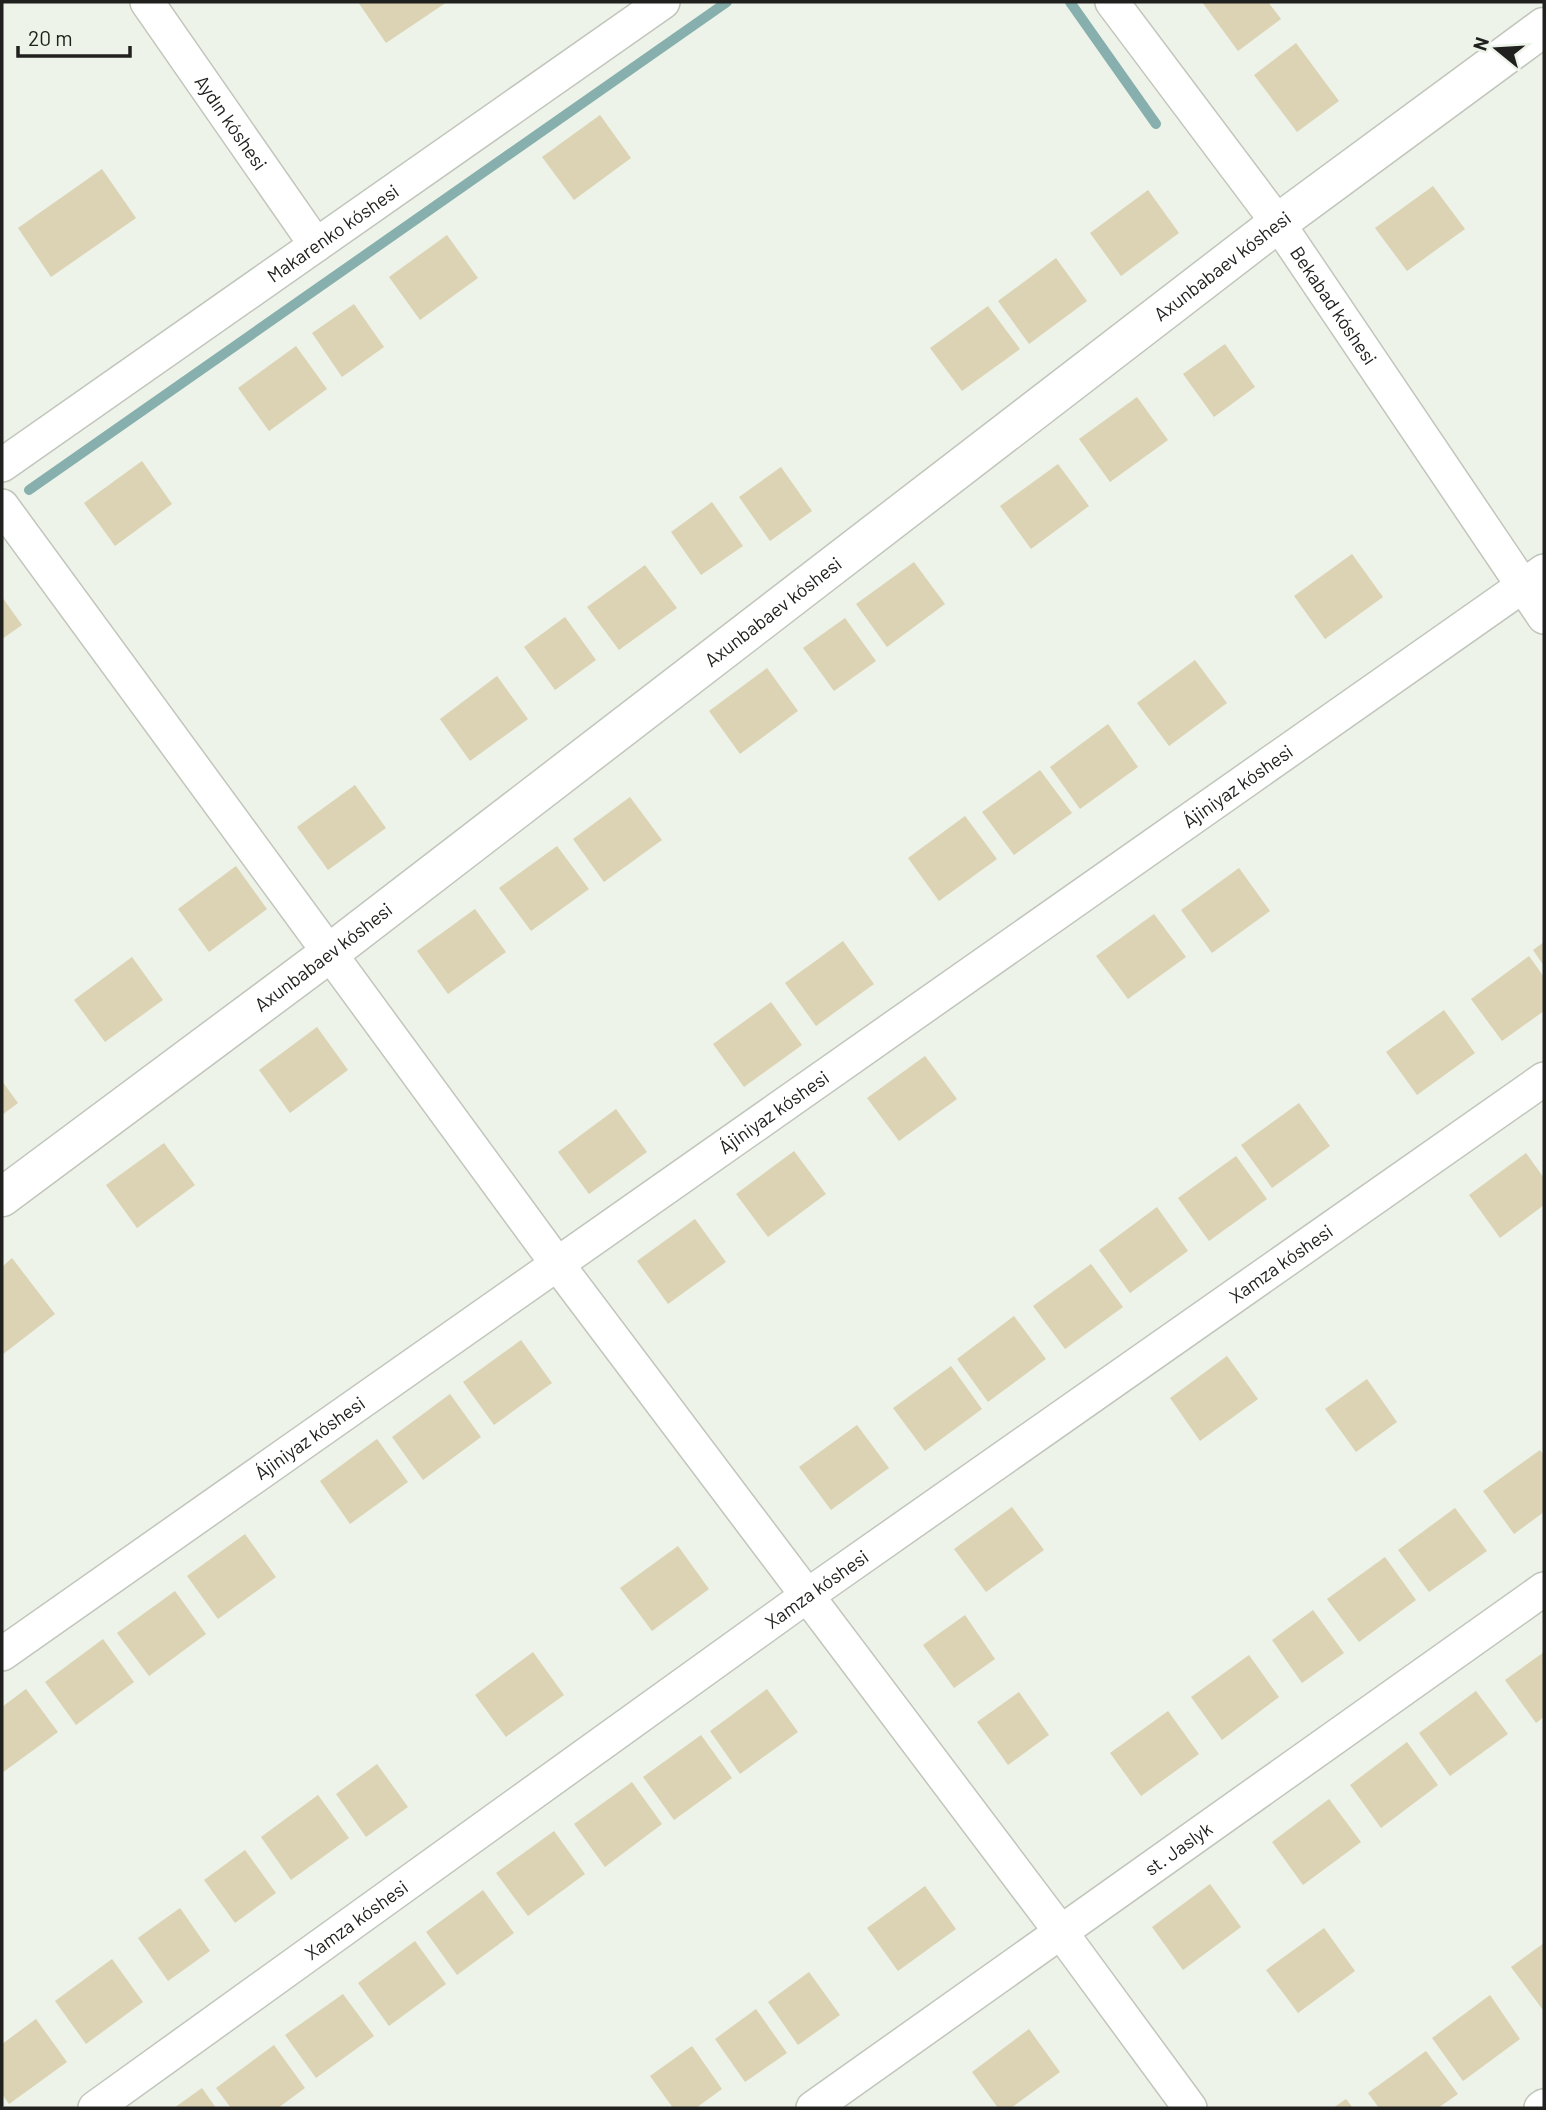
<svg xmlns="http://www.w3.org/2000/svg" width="1546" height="2110" font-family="Barlow,sans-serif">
  <rect width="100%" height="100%" fill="#edf3e8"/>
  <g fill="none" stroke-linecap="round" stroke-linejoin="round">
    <!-- stream -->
    <g stroke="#86afad" stroke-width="10">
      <path d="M1070,2l86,122"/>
      <path d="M29,490l698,-488"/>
    </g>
  </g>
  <!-- building -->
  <g fill="#dbd3b3">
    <path d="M358,2h89l-61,41z"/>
    <path d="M1202,2h66l13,17 -43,32z"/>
    <path d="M1296,43l43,58 -42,31 -43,-57z"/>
    <path d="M600,115l31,43 -57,42 -32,-43z"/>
    <path d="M102,169l34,49 -85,59 -33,-49z"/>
    <path d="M1433,186l32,43 -58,42 -32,-43z"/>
    <path d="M1148,190l31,43 -58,43 -31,-43z"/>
    <path d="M447,235l31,43 -58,42 -31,-43z"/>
    <path d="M1056,258l31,43 -58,43 -31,-43z"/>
    <path d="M354,304l30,43 -42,30 -30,-44z"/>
    <path d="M988,306l32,43 -58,42 -32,-43z"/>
    <path d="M1225,344l30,43 -41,30 -31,-43z"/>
    <path d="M296,346l31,43 -58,42 -31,-43z"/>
    <path d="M1137,397l31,43 -58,42 -31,-43z"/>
    <path d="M142,461l30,43 -57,42 -31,-43z"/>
    <path d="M1058,464l31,42 -58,43 -31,-43z"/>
    <path d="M781,467l31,44 -42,30 -31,-44z"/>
    <path d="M712,502l31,44 -42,29 -30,-43z"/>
    <path d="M1352,554l31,43 -58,42 -31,-43z"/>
    <path d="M914,562l31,42 -58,43 -31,-43z"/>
    <path d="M645,565l32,43 -58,42 -32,-43z"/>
    <path d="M2,597l20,28 -20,14z"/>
    <path d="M565,617l31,43 -41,30 -31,-43z"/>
    <path d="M845,618l31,43 -42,30 -31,-43z"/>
    <path d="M1195,660l32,43 -58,43 -32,-43z"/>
    <path d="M767,668l31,43 -58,43 -31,-43z"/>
    <path d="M497,676l31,43 -58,42 -30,-42z"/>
    <path d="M1108,724l30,43 -58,42 -30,-42z"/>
    <path d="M1040,770l32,43 -58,42 -32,-43z"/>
    <path d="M355,785l31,43 -58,42 -31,-43z"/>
    <path d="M630,797l32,43 -58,42 -31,-43z"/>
    <path d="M965,816l32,43 -58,42 -31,-43z"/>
    <path d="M557,846l32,43 -58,42 -32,-43z"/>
    <path d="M236,866l31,43 -58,43 -31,-43z"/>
    <path d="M1239,868l31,43 -58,42 -31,-43z"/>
    <path d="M475,909l31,43 -58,42 -31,-43z"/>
    <path d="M1154,914l32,43 -58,42 -32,-43z"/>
    <path d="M843,941l31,43 -58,42 -31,-43z"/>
    <path d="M1544,942v24l-11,-16z"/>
    <path d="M1529,956l15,21v34l-42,30 -31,-42z"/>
    <path d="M132,957l31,43 -58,42 -31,-42z"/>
    <path d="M771,1002l31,43 -58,42 -31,-43z"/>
    <path d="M1444,1010l31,43 -58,42 -31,-43z"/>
    <path d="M317,1027l31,43 -58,43 -31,-43z"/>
    <path d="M925,1056l32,43 -58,42 -32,-43z"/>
    <path d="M2,1081l16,22 -16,12z"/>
    <path d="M1299,1103l31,43 -58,42 -31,-43z"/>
    <path d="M616,1109l31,43 -58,42 -31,-42z"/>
    <path d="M164,1143l31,42 -58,43 -31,-43z"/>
    <path d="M794,1151l32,43 -58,43 -32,-43z"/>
    <path d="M1526,1153l18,25v27l-44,33 -31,-43z"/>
    <path d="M1236,1156l31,43 -58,42 -31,-43z"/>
    <path d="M1157,1207l31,44 -58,42 -31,-43z"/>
    <path d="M695,1219l31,43 -58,42 -31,-43z"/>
    <path d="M12,1258l43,56 -53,41v-88z"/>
    <path d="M1091,1264l32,43 -58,42 -32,-43z"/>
    <path d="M1014,1316l32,43 -58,43 -31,-43z"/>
    <path d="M521,1340l31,43 -58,42 -31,-43z"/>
    <path d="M1227,1356l31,43 -58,42 -30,-43z"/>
    <path d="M951,1366l31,43 -57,42 -32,-43z"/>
    <path d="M1367,1379l30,43 -41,30 -31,-43z"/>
    <path d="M450,1394l31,43 -58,43 -31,-43z"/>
    <path d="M857,1425l32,43 -58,42 -32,-43z"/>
    <path d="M377,1439l31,43 -58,42 -30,-43z"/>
    <path d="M1540,1450l4,5v57l-30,22 -31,-43z"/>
    <path d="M1012,1507l32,43 -58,42 -32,-43z"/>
    <path d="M1455,1508l32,43 -58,41 -31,-42z"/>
    <path d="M245,1534l31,43 -58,42 -31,-43z"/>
    <path d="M678,1546l31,43 -57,42 -32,-43z"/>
    <path d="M1385,1557l31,43 -57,42 -32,-43z"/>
    <path d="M175,1591l31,43 -57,42 -32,-43z"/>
    <path d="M1313,1610l31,43 -42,30 -30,-43z"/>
    <path d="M965,1615l30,44 -41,29 -31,-43z"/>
    <path d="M103,1639l31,43 -58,43 -31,-43z"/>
    <path d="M533,1652l31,43 -58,42 -31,-42z"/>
    <path d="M1544,1652v65l-8,6 -31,-43z"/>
    <path d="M1249,1655l30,42 -57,43 -31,-43z"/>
    <path d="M26,1689l32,43 -56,41v-66z"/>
    <path d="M767,1689l31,43 -58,42 -30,-43z"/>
    <path d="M1476,1691l32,43 -58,42 -31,-43z"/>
    <path d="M1019,1692l30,43 -41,30 -31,-43z"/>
    <path d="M1168,1711l31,43 -58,42 -31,-43z"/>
    <path d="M701,1735l31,43 -58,42 -31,-43z"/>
    <path d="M1407,1742l31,43 -57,43 -31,-43z"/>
    <path d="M377,1764l31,43 -42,30 -30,-43z"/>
    <path d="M632,1782l30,42 -57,43 -31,-43z"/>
    <path d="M318,1795l31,43 -58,42 -30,-43z"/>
    <path d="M1329,1799l32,43 -58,43 -31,-43z"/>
    <path d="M554,1831l31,43 -57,42 -32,-43z"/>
    <path d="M245,1850l31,43 -41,30 -31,-43z"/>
    <path d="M1210,1884l31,43 -58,43 -31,-43z"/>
    <path d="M925,1886l31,43 -58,42 -31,-43z"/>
    <path d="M483,1890l31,43 -57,42 -31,-43z"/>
    <path d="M180,1908l30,43 -42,30 -30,-43z"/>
    <path d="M1324,1928l31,43 -57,42 -32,-43z"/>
    <path d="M415,1941l31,43 -57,42 -31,-43z"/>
    <path d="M1544,1943v66l-1,1 -32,-43z"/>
    <path d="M112,1959l31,43 -57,42 -31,-43z"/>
    <path d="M809,1972l31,43 -42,30 -30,-43z"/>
    <path d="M343,1994l31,42 -58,42 -31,-43z"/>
    <path d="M1490,1995l30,44 -57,42 -31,-43z"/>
    <path d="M756,2009l31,44 -42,29 -30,-43z"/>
    <path d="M36,2019l31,43 -58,42 -7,-10v-50z"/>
    <path d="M1029,2029l31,43 -49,36h-13l-26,-36z"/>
    <path d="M274,2045l31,43 -27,20h-47l-15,-20z"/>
    <path d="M692,2046l30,43 -26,19h-23l-23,-32z"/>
    <path d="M1426,2051l32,43 -20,14h-59l-11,-15z"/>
    <path d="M202,2088l14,20h-42z"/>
    <path d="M1346,2099l7,9h-20z"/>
  </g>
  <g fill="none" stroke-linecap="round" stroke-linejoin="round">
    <defs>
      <g id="street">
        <path id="s1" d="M147,2l169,243"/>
        <path id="s2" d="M1112,2l166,221 266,394"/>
        <path id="s3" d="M2,465l661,-463"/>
        <path d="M2,506l556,759 502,666 130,177"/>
        <path id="s4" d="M2,1654l1542,-1083"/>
        <path id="s5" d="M95,2108l713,-513 736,-516"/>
        <path id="s6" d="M813,2108l731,-519"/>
        <path d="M1541,2108l3,-2"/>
      </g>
      <g id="secondary">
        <path id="s7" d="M2,1197l329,-245 947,-729 266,-196"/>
      </g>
    </defs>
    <!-- street casing -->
    <use href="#street" stroke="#c1c6bc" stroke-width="36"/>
    <!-- secondary casing -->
    <use href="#secondary" stroke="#c1c6bc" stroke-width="41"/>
    <!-- street -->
    <use href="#street" stroke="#fff" stroke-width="33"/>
    <!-- secondary -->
    <use href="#secondary" stroke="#fff" stroke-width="38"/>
  </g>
  <g text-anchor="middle" stroke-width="7" stroke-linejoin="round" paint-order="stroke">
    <!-- street labels -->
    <g font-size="19" fill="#20211e" stroke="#edf3e8">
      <text dy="7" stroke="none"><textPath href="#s1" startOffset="147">Aydın kóshesi</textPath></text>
      <text dy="7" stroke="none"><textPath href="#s3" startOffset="404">Makarenko kóshesi</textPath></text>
      <text dy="7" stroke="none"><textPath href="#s7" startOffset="1535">Axunbabaev kóshesi</textPath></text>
      <text dy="7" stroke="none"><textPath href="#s2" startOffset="376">Bekabad kóshesi</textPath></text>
      <text dy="7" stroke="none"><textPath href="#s7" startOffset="968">Axunbabaev kóshesi</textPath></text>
      <text dy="7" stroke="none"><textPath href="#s4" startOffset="1510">Ájiniyaz kóshesi</textPath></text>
      <text dy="7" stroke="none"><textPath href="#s7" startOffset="401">Axunbabaev kóshesi</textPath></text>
      <text dy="7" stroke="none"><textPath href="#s4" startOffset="943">Ájiniyaz kóshesi</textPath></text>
      <text dy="7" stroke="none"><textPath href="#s5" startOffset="1456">Xamza kóshesi</textPath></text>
      <text dy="7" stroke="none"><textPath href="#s4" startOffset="376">Ájiniyaz kóshesi</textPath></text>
      <text dy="7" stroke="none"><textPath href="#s5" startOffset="889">Xamza kóshesi</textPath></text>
      <text dy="7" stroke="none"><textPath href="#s6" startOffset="448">st. Jaslyk</textPath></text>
      <text dy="7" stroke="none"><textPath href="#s5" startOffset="322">Xamza kóshesi</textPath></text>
    </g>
  </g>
  <!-- border -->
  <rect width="1546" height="2110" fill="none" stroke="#20211e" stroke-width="7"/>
  <!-- north arrow -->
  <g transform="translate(1497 49) rotate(288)" stroke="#edf3e8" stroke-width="5" paint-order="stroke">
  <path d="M0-5L12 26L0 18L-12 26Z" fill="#20211e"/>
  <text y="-10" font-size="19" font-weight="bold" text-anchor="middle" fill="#20211e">N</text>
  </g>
  <!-- scale -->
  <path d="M18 46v10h112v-10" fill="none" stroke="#20211e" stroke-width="3.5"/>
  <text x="28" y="46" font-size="21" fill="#20211e" stroke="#edf3e8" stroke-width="5" paint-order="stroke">20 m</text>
</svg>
